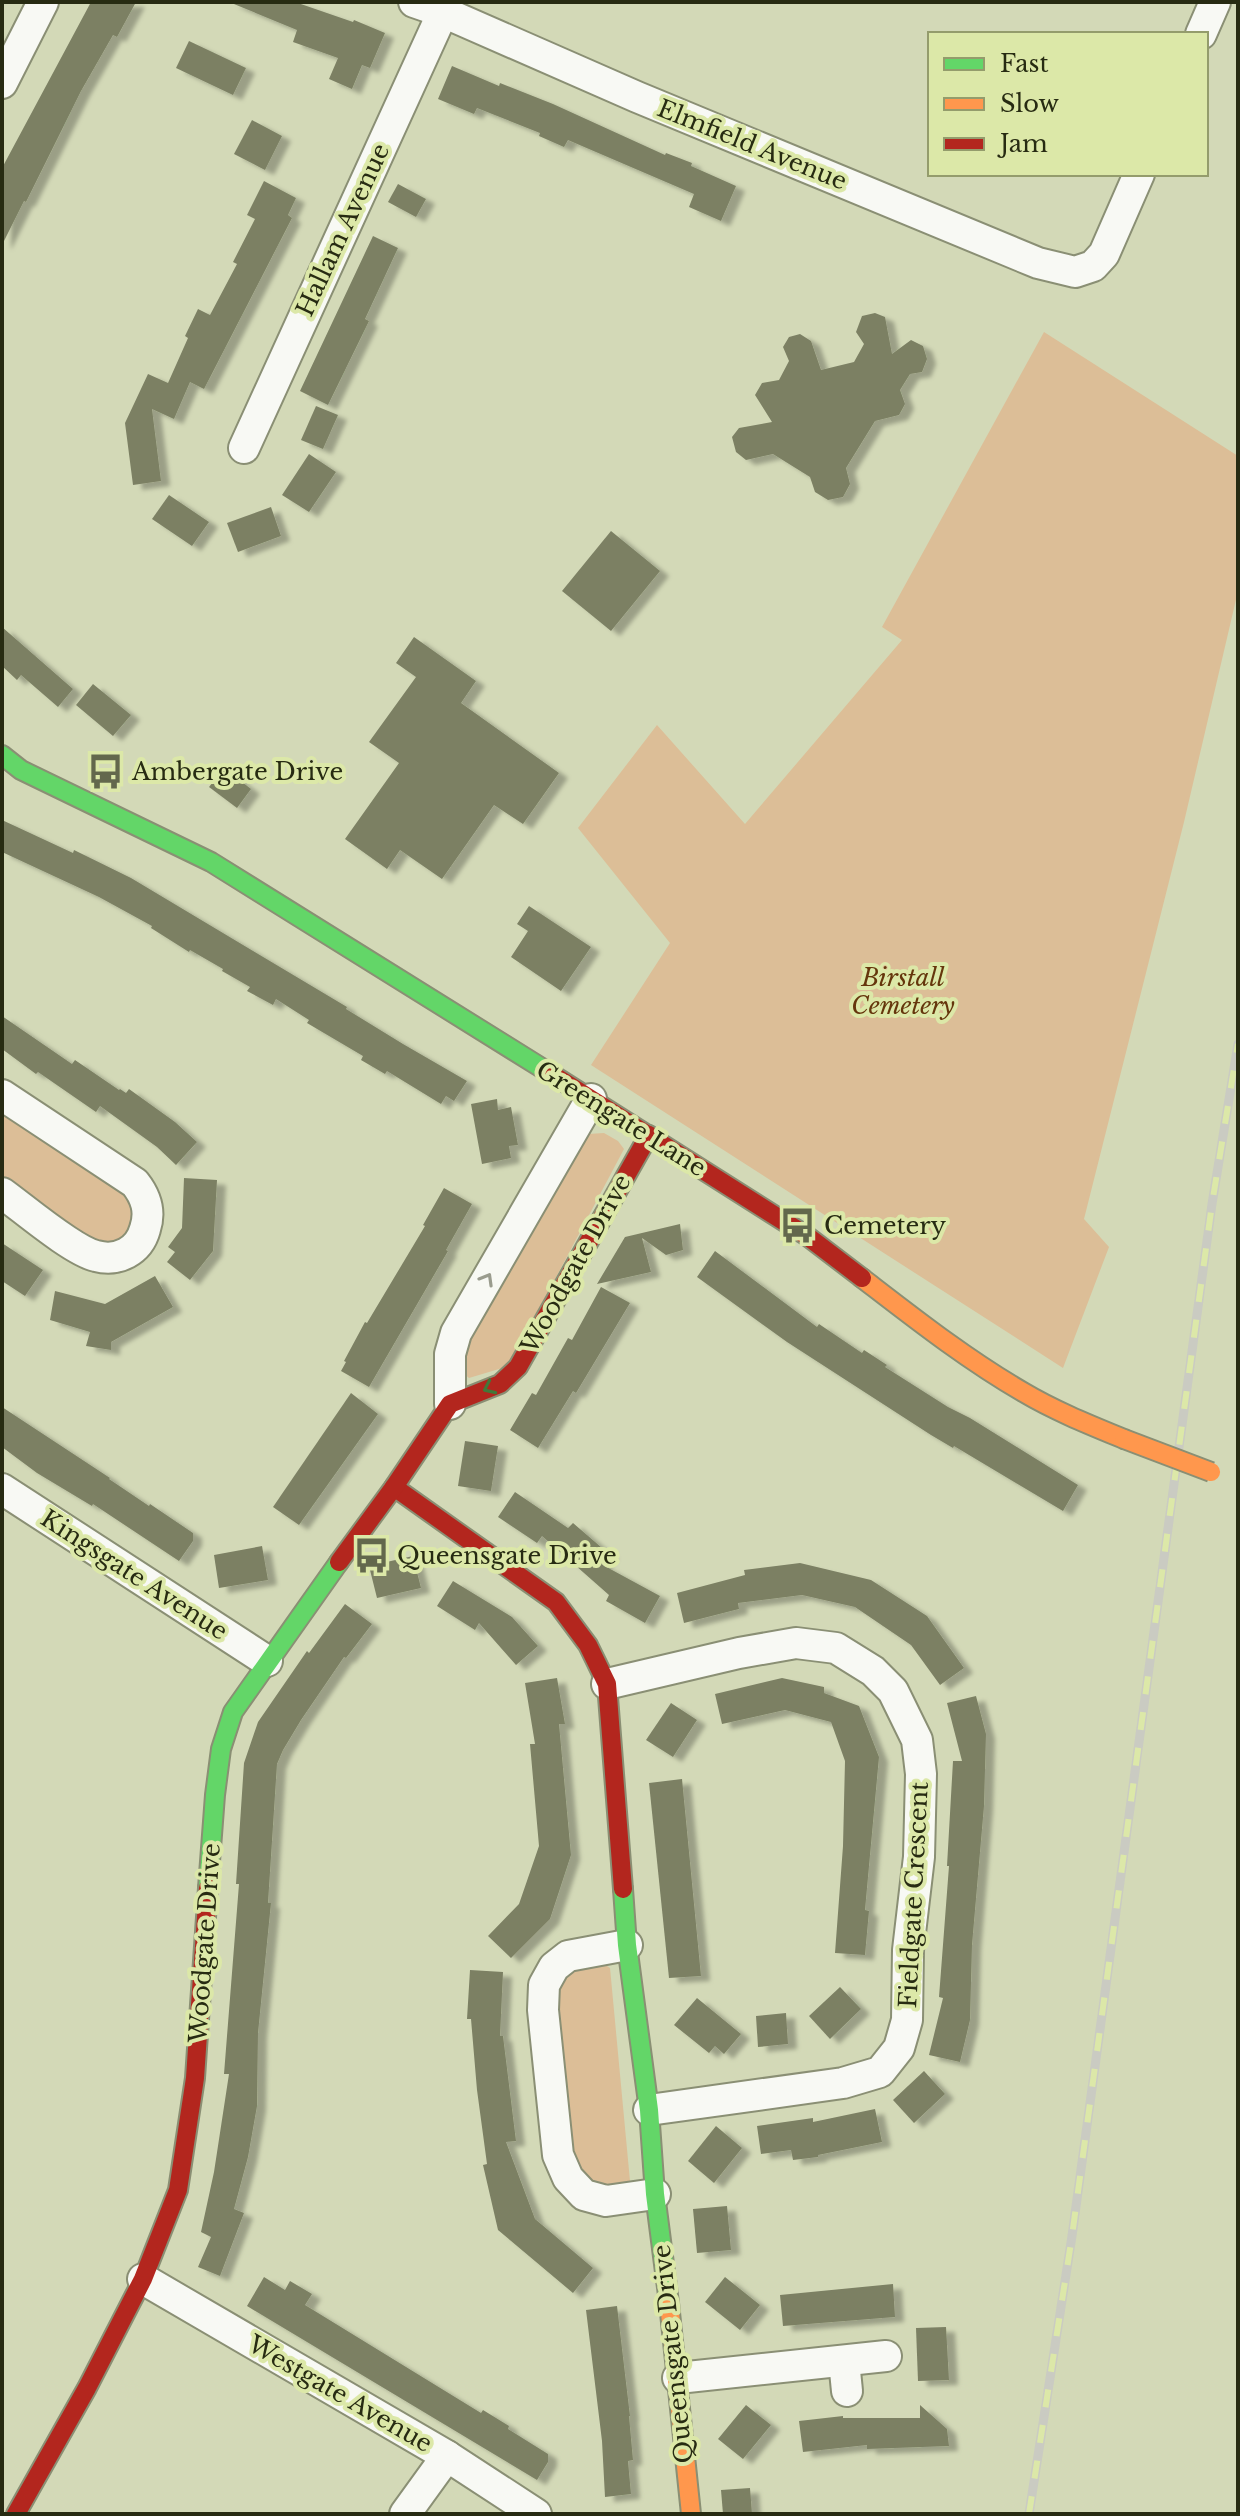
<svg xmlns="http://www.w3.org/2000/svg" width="1240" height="2516" font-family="'Libre Baskerville',serif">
  <defs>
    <filter id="shadow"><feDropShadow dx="9" dy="5" stdDeviation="2" flood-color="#0004"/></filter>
  </defs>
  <rect width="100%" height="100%" fill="#d3d9b7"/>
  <!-- green -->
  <g fill="#dcbe97">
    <path d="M1044,332l194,124v135l-54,231 -100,397 25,28 -46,121 -472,-303 79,-122 -92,-115 79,-103 88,99 157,-184 -20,-13z"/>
    <path d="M2,1095l144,105 -33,57 -111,-64z"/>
    <path d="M604,1133l14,8 6,8 -115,217 -40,12 -9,-8 4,-36 110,-194 14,-6z"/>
    <path d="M598,1960l12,8 20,213 -15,10 -13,1 -28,-21 -19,-172 9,-32z"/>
  </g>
  <!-- building -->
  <g fill="#7c8064" filter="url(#shadow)">
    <path d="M91,2h45l-19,35 -4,-2 -32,56 -55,111 -2,-1 -22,44v-77z"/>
    <path d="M229,2h66l58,20 1,-2 31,13 -15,35 -8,-3 -10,24 -23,-10 9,-21 -45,-16 4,-12z"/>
    <path d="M189,41l57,27 -13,27 -57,-27z"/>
    <path d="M452,66l47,20 1,-3 53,21 112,51 1,-2 26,10 -1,3 45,20 -15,35 -32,-14 5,-13 -126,-54 -4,7 -25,-11 1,-3 -63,-25 -3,6 -36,-15z"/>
    <path d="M252,120l30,16 -17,34 -31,-16z"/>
    <path d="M264,181l32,17 -8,17 4,3 -88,171 -14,-7 -16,37 -22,-10 9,72 -28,4 -8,-62 23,-49 20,9 20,-45 -3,-2 13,-27 12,6 27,-51 -4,-2 22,-43 -8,-4z"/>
    <path d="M398,184l28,15 -10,18 -28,-15z"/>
    <path d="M373,236l25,12 -33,71 4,2 -41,84 -28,-14z"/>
    <path d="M875,313l10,4 7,37 19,-14 12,6 4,13 -5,13 -12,2 -10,16 5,14 -6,11 -24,6 -29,47 4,16 -7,13 -15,3 -13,-8 -5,-15 -37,-23 -27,6 -10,-8 -4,-15 7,-9 33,-6 -17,-27 7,-12 17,-3 10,-19 -6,-14 6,-10 11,-3 11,7 10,29 33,-8 10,-18 -8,-12 6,-16z"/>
    <path d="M316,406l22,9 -15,34 -22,-9z"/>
    <path d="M309,454l27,18 -27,40 -27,-17z"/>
    <path d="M169,495l40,27 -17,24 -40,-27z"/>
    <path d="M271,507l10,29 -43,16 -11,-29z"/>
    <path d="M611,531l49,40 -49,60 -49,-40z"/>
    <path d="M2,627l71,62 -15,18 -37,-32 -4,5 -15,-14z"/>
    <path d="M414,637l62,44 -15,22 98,70 -36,51 -29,-19 -52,74 -42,-29 -13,19 -42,-30 54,-76 -30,-21 47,-65 -20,-14z"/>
    <path d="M93,684l38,31 -18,21 -37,-31z"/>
    <path d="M224,768l27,21 -14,19 -28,-21z"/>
    <path d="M2,820l71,33 1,-3 57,28 216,129 -1,2 57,35 64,37 -13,20 -8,-5 -5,8 -54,-33 -2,3 -24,-14 2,-4 -56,-33 2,-3 -33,-21 -3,6 -26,-14 3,-4 -28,-16 1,-2 -33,-19 -1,2 -38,-24 1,-2 -53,-29 -97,-45z"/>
    <path d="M529,906l62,41 -30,44 -50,-34 17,-26 -11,-7z"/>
    <path d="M2,1016l70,48 3,-4 44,30 1,-1 6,4 3,-4 46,33 22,20 -21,23 -19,-18 -57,-41 -4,6 -58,-40 -2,2 -34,-25z"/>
    <path d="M497,1099l1,11 13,-3 7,38 -9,1 2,12 -29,6 -11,-60z"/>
    <path d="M184,1178l33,2 -4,71 -23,29 -23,-18 8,-10 -7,-5 14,-19z"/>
    <path d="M444,1188l28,16 -26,46 2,1 -79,136 -28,-16 5,-9 -2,-1 21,-39 2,1 58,-97 -2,-1z"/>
    <path d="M680,1224l3,26 -17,5 -24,-17 9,34 -54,12 28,-47z"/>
    <path d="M2,1243l41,27 -18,26 -23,-15z"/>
    <path d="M715,1251l102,76 2,-3 43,29 2,-3 23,15 -2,2 63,40 22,11 108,67 -15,26 -109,-65 -1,2 -22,-13 -144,-93 -90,-65z"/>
    <path d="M155,1276l18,31 -62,35v8l-25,-4 4,-14 -40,-12 5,-29 50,13z"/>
    <path d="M601,1287l29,16 -54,90 -3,-2 -35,57 -28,-18 22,-37 4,2 32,-57 4,2z"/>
    <path d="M351,1393l27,21 -79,111 -26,-18z"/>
    <path d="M2,1407l108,71 -1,1 40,27 1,-2 43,29v8l-14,20 -86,-57 -1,2 -55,-33 -35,-26z"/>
    <path d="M465,1441l33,5 -7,45 -33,-5z"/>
    <path d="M515,1492l53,36 5,-5 36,31 -8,10 59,32 -15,27 -39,-22 3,-6 -67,-59 -5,7 -39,-26z"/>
    <path d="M262,1546l6,34 -49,8 -5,-33z"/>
    <path d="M413,1556l8,32 -44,10 -8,-32z"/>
    <path d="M800,1563l71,17 56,36 37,52 -24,17 -29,-40 -56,-38 -53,-12 -64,8 1,6 -55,14 -7,-30 68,-18 -1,-5z"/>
    <path d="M453,1581l59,36 26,29 -22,19 -37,-42 -4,7 -38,-24z"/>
    <path d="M345,1604l27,20 -26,34 -2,-1 -43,63 -18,30 -6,14 -9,139h3l-13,130 -1,73 -9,51 -14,52 10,4 -24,63 -22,-9 13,-30 -10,-5 13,-60 15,-98h-5l15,-190h-3l8,-121 14,-41 49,-71 2,2z"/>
    <path d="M557,1678l8,46h-6l12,131 -21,64 -39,39 -23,-22 31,-32 20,-58 -9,-102h5l-10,-61z"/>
    <path d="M782,1678l42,9v6l35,13 20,51 -14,153 4,1 -4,44 -30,-2 8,-107 2,-85 -14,-39 -46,-12 -63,14 -7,-30z"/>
    <path d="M976,1696l10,38 -2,72 -12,139 -2,75 -10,42 -31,-7 14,-57 -4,-1 10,-131h-2l6,-105h9l-15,-58z"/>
    <path d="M671,1703l26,17 -24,37 -27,-17z"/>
    <path d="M682,1779l19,197 -32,2 -20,-195z"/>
    <path d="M470,1970l33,2 -3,64h3l13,105 -10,1 29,77 58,49 -20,25 -75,-63 -15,-65 4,-1 -10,-74 -6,-71h-4z"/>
    <path d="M840,1987l21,22 -31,30 -21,-23z"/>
    <path d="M697,1998l44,36 -17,20 -9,-8 -6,7 -35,-28z"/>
    <path d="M786,2013l2,31 -30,3 -2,-31z"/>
    <path d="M924,2071l21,23 -31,29 -21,-23z"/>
    <path d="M875,2109l7,33 -64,13v2l-25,3 -2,-10 -30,4 -4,-28 56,-8v4z"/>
    <path d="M716,2126l26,22 -28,35 -26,-22z"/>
    <path d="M727,2206l4,44 -34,3 -4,-44z"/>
    <path d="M264,2277l21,13 5,-9 22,13 -7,11 176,108 2,-3 26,16 -1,3 40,25v8l-11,18 -290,-174z"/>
    <path d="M725,2277l35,28 -20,25 -35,-28z"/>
    <path d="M893,2284l2,33 -112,9 -3,-31z"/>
    <path d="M617,2306l13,110h-1l4,44 -5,1 3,33 -26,3 -3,-56 -16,-131z"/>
    <path d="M946,2327l3,53 -31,1 -2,-53z"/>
    <path d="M746,2405l25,20 -28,34 -25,-20z"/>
    <path d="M920,2405l27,24 2,17 -82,3v-4l-64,7 -4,-31 44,-5v2h77z"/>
    <path d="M750,2488l2,26h-29l-2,-24z"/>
  </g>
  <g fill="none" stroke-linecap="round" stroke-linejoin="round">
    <defs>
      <g id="street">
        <path d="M414,2l29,10 194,85 401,166 37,9 18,-6 11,-12 35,-80"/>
        <path d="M1201,34l14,-32"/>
        <path d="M2,83l41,-81"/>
        <path d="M244,448l199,-436"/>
        <path d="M2,1095l133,88c11,14 16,28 10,46 -6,22 -27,33 -49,27 -23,-5 -73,-48 -94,-63"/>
        <path d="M450,1404v-50l6,-21 135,-234"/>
        <path d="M2,1489l265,172"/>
        <path d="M607,1684l132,-31 57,-10 40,5 37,23 20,20 24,49 4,34 -2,83 -11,93 -1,70 -8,28 -19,24 -37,11 -194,27"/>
        <path d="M627,1945l-59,11 -14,11 -10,18 -1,25 15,145 10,23 16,17 22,6 49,-7"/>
        <path d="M143,2279l304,177 89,58"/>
        <path d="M844,2361l3,30"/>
        <path d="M678,2378l208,-22"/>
        <path d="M405,2514l42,-58"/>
      </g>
      <g id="fast">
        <path d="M2,755l19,15 190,92 342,213"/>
        <path d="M208,1888l7,-93 6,-46 12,-37 106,-150"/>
        <path d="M623,1889l4,56 22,165 6,84 14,109"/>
      </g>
      <g id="slow">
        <path d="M862,1278c52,40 104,81 161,114 32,19 67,33 101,47"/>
        <path d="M669,2303l22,211"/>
      </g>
      <g id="jam">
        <path d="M553,1075l254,161 55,42"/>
        <path d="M394,1487l162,115 32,43 19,39 16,205"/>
        <path d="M339,1562l55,-75 56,-83 50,-20 18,-17 131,-232"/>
        <path d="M16,2514l71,-126 56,-109 35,-89 17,-112 13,-190"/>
      </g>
    </defs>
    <!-- street casing -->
    <use href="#street" stroke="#8a8f74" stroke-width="34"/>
    <!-- fast casing -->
    <use href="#fast" stroke="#8a8f74" stroke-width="22"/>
    <!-- slow casing -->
    <use href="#slow" stroke="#8a8f74" stroke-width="22"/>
    <!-- jam casing -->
    <use href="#jam" stroke="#8a8f74" stroke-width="22"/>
    <!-- street -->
    <use href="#street" stroke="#f8f9f4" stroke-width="30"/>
    <!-- fast -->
    <use href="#fast" stroke="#63d668" stroke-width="18"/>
    <!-- slow -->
    <use href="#slow" stroke="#ff974d" stroke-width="18"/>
    <!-- jam -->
    <use href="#jam" stroke="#b3261e" stroke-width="18"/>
    <defs>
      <path id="rail" d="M1029,2514l43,-278 140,-1032 26,-160"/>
    </defs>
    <!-- rail casing -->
    <use href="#rail" stroke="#cacbc2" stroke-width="9"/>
    <!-- rail -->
    <use href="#rail" stroke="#dce8a8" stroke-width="6" stroke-dasharray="18" stroke-linecap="butt"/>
    <defs>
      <path id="slow-bridge" d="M1124,1439l87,33"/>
    </defs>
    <!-- slow-bridge casing -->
    <use href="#slow-bridge" stroke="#8a8f74" stroke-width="22" stroke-linecap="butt"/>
    <!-- slow-bridge -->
    <use href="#slow-bridge" stroke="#ff974d" stroke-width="18"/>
  </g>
  <!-- one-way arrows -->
  <defs><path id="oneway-chevron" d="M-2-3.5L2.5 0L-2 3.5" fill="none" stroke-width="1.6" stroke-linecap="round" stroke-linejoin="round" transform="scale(2)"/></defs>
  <use stroke="#9a9c8e" href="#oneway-chevron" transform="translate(487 1279) rotate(-60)"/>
  <use stroke="#427839" href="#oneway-chevron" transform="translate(489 1388) rotate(155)"/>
  <!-- icons -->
  <defs>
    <symbol id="bus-bare" viewBox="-9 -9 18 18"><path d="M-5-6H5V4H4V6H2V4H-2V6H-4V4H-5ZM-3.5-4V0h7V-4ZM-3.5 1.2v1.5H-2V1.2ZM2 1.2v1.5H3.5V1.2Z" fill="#63684c" stroke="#dce8a8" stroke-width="2.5" paint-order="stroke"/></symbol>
  </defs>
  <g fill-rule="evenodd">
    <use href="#bus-bare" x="80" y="746" width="51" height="51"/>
    <use href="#bus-bare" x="772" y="1200" width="51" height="51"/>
    <use href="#bus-bare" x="346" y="1530" width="51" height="51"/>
  </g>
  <g text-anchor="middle" stroke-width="8" stroke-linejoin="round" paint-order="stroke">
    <!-- street labels -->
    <g font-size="24" fill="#272b12" stroke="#dce8a8">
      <text transform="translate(752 145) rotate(22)" y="8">Elmfield Avenue</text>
      <text transform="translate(343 230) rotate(-65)" y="8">Hallam Avenue</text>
      <text transform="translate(621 1119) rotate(32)" y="8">Greengate Lane</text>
      <text transform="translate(576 1264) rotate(-61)" y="8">Woodgate Drive</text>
      <text transform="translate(134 1575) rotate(33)" y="8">Kingsgate Avenue</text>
      <text transform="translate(914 1895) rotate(-87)" y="8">Fieldgate Crescent</text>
      <text transform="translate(205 1943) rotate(-86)" y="8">Woodgate Drive</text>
      <text transform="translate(673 2354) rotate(-96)" y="8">Queensgate Drive</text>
      <text transform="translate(340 2394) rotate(30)" y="8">Westgate Avenue</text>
    </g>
    <!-- poi labels -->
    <g font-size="24" fill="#272b12" stroke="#dce8a8" text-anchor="start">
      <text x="132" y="780">Ambergate Drive</text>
      <text x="824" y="1234">Cemetery</text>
      <text x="397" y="1564">Queensgate Drive</text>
    </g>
    <!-- park labels -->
    <g font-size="24" font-style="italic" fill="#65360c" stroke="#dce8a8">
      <text x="903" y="986">Birstall<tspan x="903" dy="28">Cemetery</tspan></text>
    </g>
  </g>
  <!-- border -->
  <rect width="1240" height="2516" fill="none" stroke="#272b12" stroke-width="8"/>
  <!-- legend -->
  <rect x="928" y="32" width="280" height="144" fill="#dce8a8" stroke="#949c6c" stroke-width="2"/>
  <rect x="944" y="58" width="40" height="12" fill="#63d668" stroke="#949c6c" stroke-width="2"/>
  <text x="1000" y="72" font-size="24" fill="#272b12">Fast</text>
  <rect x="944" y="98" width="40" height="12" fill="#ff974d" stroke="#949c6c" stroke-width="2"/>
  <text x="1000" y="112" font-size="24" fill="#272b12">Slow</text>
  <rect x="944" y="138" width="40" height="12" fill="#b3261e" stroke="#949c6c" stroke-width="2"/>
  <text x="1000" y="152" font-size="24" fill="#272b12">Jam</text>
</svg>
